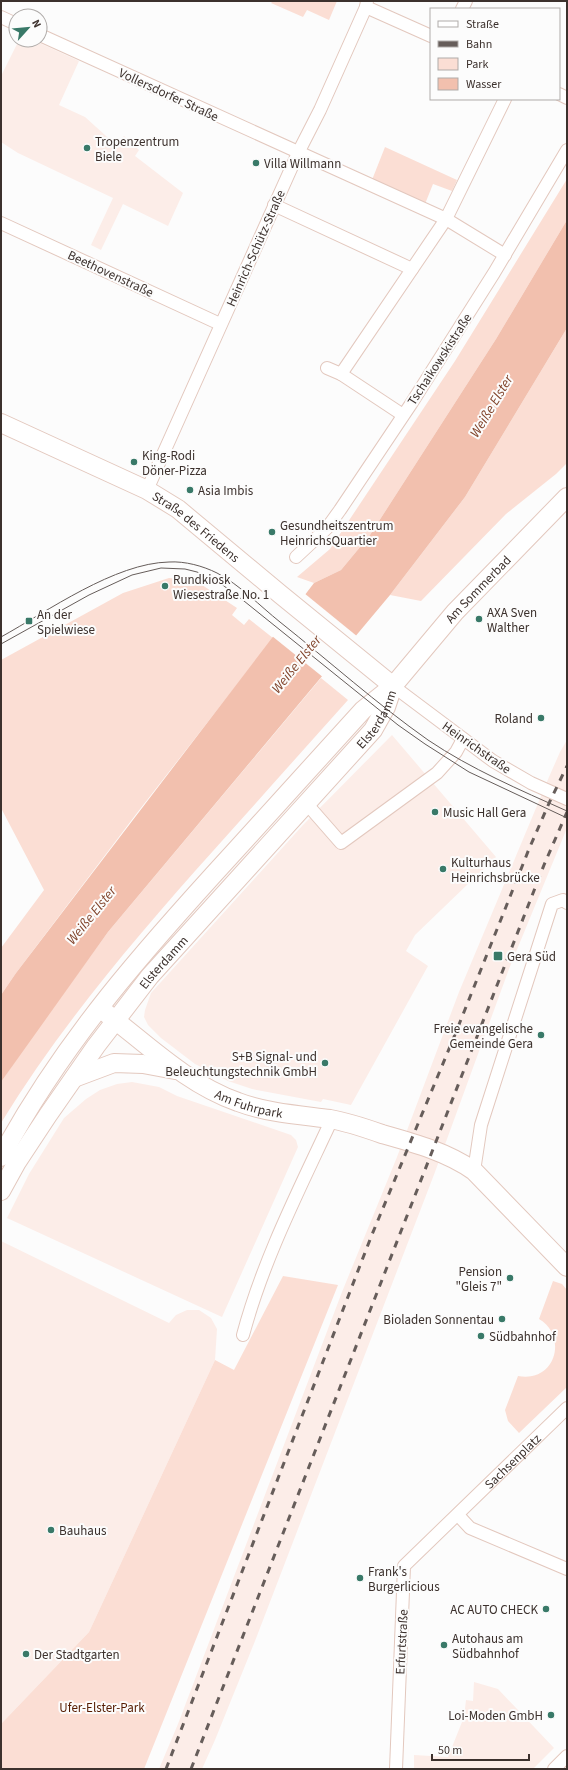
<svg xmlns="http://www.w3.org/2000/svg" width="568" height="1770" font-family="'Source Sans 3',sans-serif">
  <rect width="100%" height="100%" fill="#fcfcfc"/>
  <!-- built -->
  <g fill="#fcede8">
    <path d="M19,40h14l46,21 -20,44 26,12 31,28 8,-9 15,14 -4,6 48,37 -15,33 -45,-22 -22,46 -10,-5 22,-47 -95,-45 -17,-11v-66z"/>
    <path d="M392,735l104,122 -81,78 -9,16 22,15 -77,139 -28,-6 -2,3 -69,-13 -24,-8 -33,-17 -34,-26 -13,-13 -4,-8 1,-7 6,-17 152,-168z"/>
    <path d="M567,740v88l-58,141 -74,203 -180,469 -40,99 -13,29h-43l19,-45 164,-432 55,-135 62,-165 90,-215 11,-25z"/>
    <path d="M132,1082l27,5 18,9 114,39 5,5 2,7 -76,170 -215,-99 22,-44 35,-56 22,-19 14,-9 17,-6z"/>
    <path d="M1,1241l168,82 7,-8 11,-5h12l12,8 6,11 -2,31 -126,272 -88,92z"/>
    <path d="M474,1682l24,7 56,59 -21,21h-119v-14l34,2 16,-40 2,-17 7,1z"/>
  </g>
  <!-- green -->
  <g fill="#fbded4">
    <path d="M273,1h64l-8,19 -22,-10 -4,7 -32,-14z"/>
    <path d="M385,147l72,33 -5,11 -19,-7 -8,20 -53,-24z"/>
    <path d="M567,179v41l-71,119 -126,196 -29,35 -27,13 -17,-6 33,-28 125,-188z"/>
    <path d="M567,328v135l-11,11 -50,40 -85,87 -31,-6 75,-98z"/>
    <path d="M169,578l27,3 41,27 -5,7 12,10 5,-6 24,19 -136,175 -121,160 -15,22v-47l43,-58 -43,-82v-148l122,-67z"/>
    <path d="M321,678l27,22c-45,50 -90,101 -135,151 -77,86 -152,174 -212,272v-41l25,-37 82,-113z"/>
    <path d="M283,1276l55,9 -194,484h-143v-45l88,-92 126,-272 19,10z"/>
    <path d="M553,1281l9,3 5,6v97l-48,46 -11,-12 -3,-11 13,-34c38,7 50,-40 21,-57z"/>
  </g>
  <!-- water -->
  <path fill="#f2c0ae" d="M567,220v108l-102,169 -75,98 -282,337 -107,150v-87l15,-22 298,-390 27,-13 29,-35 126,-196z"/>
  <!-- pier -->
  <path fill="#fcfcfc" d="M304,593l54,44 -34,41 -52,-42z"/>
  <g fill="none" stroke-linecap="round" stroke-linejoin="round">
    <defs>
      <g id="street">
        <path d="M367,1l-1,6 65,29"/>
        <path d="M462,9l4,-8"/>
        <path d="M1,17l15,7"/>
        <path d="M40,35l406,184 59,36"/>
        <path d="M559,94l8,4"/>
        <path d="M274,205l138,64"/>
        <path d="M1,223l219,101"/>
        <path d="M327,368l14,6 105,-155 59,-120"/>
        <path d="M341,374l62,41"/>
        <path d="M147,490l151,-337 22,-43 46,-103"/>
        <path d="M296,557l31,-29 13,-18 71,-106 83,-131 73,-123"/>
        <path d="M393,686l100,75 38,22 36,16"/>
        <path d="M306,803l35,40 96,-70 19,-21 7,-13"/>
        <path d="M474,1171l7,-46 71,-221 11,-4 4,3"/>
        <path d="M243,1335c20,-75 56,-145 89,-216"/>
        <path d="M458,1515l12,13 97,41"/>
        <path id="s1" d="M396,1769l8,-203 163,-158"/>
        <path d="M554,1769l13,-13"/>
      </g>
      <g id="secondary">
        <path id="s2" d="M1,423l146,67 31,19 102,85 113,92"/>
        <path id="s3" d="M106,1013c42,32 81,71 132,89 29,11 61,13 92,17 18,3 35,9 52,15 32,9 65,18 92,37l93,96"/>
        <path d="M74,1078l40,-15 29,1 32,6"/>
        <path id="s4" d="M1,1157c63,-117 145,-209 234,-306 43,-47 85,-94 128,-141l30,-24 62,-74 112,-115"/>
        <path id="s5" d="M1,1191l16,-29 31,-47 48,-69 54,-70 223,-246 13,-23 7,-21"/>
      </g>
    </defs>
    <!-- street casing -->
    <use href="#street" stroke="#e3c8be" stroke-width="14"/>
    <!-- secondary casing -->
    <use href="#secondary" stroke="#e3c8be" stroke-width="20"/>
    <!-- street -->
    <use href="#street" stroke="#fff" stroke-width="12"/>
    <!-- secondary -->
    <use href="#secondary" stroke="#fff" stroke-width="18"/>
    <!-- tram -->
    <g stroke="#665d5a" stroke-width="1">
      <path d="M1,637c47,-26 114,-74 168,-75 16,-1 34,4 48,11 23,12 43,33 63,49 49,39 97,82 148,118 43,29 92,50 139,71"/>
      <path d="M1,644l88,-49 43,-20 29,-7 24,1 12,3 19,8 28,21 154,124 27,19 44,28 98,46"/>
    </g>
    <!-- rail -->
    <g stroke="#665d5a" stroke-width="3" stroke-dasharray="7 7" stroke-linecap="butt">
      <path d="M166,1769l205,-532 83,-200 75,-188 21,-48 17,-35"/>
      <path d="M191,1769l353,-904 23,-53"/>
    </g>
  </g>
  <!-- markers -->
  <g fill="#397968" stroke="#fcfcfc" stroke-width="1.5">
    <circle cx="87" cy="148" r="4"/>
    <circle cx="256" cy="163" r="4"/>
    <circle cx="134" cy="462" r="4"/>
    <circle cx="190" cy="490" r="4"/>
    <circle cx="272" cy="532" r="4"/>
    <circle cx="165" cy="586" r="4"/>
    <circle cx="479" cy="619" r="4"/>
    <rect x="25" y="617" width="8" height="8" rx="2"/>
    <circle cx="541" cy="718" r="4"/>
    <circle cx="435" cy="812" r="4"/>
    <circle cx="443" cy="869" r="4"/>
    <rect x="493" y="951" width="10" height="10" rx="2"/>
    <circle cx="541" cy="1035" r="4"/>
    <circle cx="325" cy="1063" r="4"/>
    <circle cx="510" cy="1278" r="4"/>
    <circle cx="502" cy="1319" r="4"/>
    <circle cx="481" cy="1336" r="4"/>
    <circle cx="51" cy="1530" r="4"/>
    <circle cx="360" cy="1578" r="4"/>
    <circle cx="546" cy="1609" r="4"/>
    <circle cx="444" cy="1645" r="4"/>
    <circle cx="26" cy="1654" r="4"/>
    <circle cx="551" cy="1715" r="4"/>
  </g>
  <g text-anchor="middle" stroke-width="4" stroke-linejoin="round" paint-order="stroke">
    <!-- street labels -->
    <g font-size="13" fill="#3c312d" stroke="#fcfcfc">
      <text transform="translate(169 94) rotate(25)" y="5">Vollersdorfer Straße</text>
      <text transform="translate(255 248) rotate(-66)" y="5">Heinrich-Schütz-Straße</text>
      <text transform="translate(111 273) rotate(25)" y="5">Beethovenstraße</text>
      <text transform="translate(439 359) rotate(-57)" y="5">Tschaikowskistraße</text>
      <text dy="5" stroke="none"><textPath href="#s2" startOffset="222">Straße des Friedens</textPath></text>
      <text dy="5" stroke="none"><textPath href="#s4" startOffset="744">Am Sommerbad</textPath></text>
      <text dy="5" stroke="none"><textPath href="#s5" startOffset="605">Elsterdamm</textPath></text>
      <text transform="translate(477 747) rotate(35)" y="5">Heinrichstraße</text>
      <text dy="5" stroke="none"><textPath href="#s5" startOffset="281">Elsterdamm</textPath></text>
      <text dy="5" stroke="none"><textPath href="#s3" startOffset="171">Am Fuhrpark</textPath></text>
      <text dy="5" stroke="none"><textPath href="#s1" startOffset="354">Sachsenplatz</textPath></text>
      <text transform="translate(401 1642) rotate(-87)" y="5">Erfurtstraße</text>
    </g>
    <!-- poi labels -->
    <g font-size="13" fill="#3c312d" stroke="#fcfcfc" text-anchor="start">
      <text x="95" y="146">Tropenzentrum<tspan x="95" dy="15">Biele</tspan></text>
      <text x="264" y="168">Villa Willmann</text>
      <text x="142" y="460">King-Rodi<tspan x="142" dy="15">Döner-Pizza</tspan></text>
      <text x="198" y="495">Asia Imbis</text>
      <text x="280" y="530">Gesundheitszentrum<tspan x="280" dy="15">HeinrichsQuartier</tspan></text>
      <text x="173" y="584">Rundkiosk<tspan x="173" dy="15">Wiesestraße No. 1</tspan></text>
      <text x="487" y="617">AXA Sven<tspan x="487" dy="15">Walther</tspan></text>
      <text x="37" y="619">An der<tspan x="37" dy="15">Spielwiese</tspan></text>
      <text x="533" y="723" text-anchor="end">Roland</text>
      <text x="443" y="817">Music Hall Gera</text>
      <text x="451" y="867">Kulturhaus<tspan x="451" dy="15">Heinrichsbrücke</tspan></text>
      <text x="507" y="961">Gera Süd</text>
      <text x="533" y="1033" text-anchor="end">Freie evangelische<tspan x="533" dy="15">Gemeinde Gera</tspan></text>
      <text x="317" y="1061" text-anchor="end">S+B Signal- und<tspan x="317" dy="15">Beleuchtungstechnik GmbH</tspan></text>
      <text x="502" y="1276" text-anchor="end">Pension<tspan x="502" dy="15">"Gleis 7"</tspan></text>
      <text x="494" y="1324" text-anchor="end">Bioladen Sonnentau</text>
      <text x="489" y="1341">Südbahnhof</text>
      <text x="59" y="1535">Bauhaus</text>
      <text x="368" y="1576">Frank's<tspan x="368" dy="15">Burgerlicious</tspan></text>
      <text x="538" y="1614" text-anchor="end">AC AUTO CHECK</text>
      <text x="452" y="1643">Autohaus am<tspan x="452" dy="15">Südbahnhof</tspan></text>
      <text x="34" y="1659">Der Stadtgarten</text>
      <text x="543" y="1720" text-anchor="end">Loi-Moden GmbH</text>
    </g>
    <!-- park labels -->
    <g font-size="13" fill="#561c02" stroke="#fcfcfc">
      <text x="102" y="1712">Ufer-Elster-Park</text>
    </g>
    <!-- water labels -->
    <g font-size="14" font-style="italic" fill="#80432a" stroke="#fcfcfc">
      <text transform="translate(491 406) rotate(-59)" y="5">Weiße Elster</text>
      <text transform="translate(296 664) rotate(-51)" y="5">Weiße Elster</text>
      <text transform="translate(91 915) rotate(-51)" y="5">Weiße Elster</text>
    </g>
  </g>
  <!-- border -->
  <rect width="568" height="1770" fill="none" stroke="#3c312d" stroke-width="4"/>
  <!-- legend -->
  <rect x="430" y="8" width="130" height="92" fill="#fcfcfc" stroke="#afaba9"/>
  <rect x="438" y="21" width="20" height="6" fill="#ffffff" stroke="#afaba9"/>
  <text x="466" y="28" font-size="12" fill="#3c312d">Straße</text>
  <rect x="438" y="41" width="20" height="6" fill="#665d5a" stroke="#afaba9"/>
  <text x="466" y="48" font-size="12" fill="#3c312d">Bahn</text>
  <rect x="438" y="58" width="20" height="12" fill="#fbded4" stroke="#afaba9"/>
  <text x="466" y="68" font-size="12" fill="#3c312d">Park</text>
  <rect x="438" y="78" width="20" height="12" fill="#f2c0ae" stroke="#afaba9"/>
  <text x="466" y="88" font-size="12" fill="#3c312d">Wasser</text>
  <!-- north arrow -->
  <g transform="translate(28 28) rotate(63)"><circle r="19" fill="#fcfcfc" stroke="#afaba9"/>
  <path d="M0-3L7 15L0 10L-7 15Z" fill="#397968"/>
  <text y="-6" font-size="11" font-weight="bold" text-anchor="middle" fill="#3c312d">N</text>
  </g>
  <!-- scale -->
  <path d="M432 1754v6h97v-6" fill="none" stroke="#3c312d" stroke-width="2"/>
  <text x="438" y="1754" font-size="12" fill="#3c312d" stroke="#fcfcfc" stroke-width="3" paint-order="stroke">50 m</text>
</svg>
